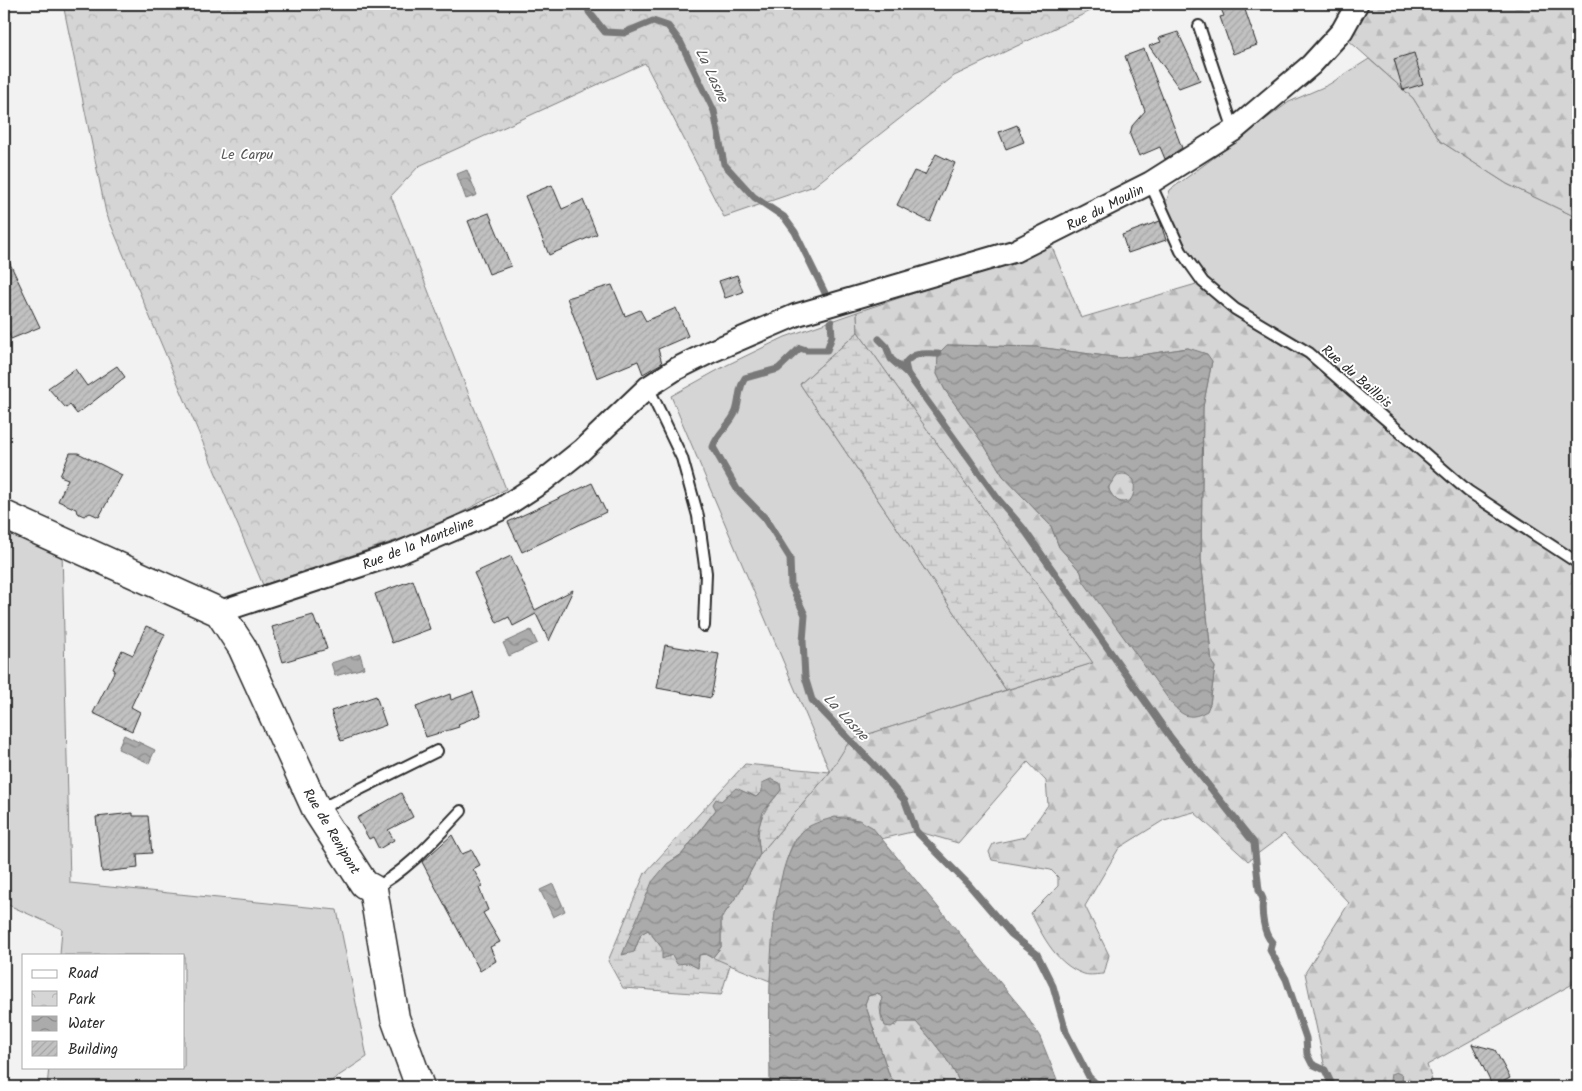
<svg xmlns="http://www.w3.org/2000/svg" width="1582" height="1091" font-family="Kalam,sans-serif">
  <defs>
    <pattern id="forest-firs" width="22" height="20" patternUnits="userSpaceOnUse" patternTransform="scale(1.25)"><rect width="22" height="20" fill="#d5d5d5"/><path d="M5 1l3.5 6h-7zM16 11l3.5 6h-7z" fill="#b7b7b7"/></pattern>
    <pattern id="wetland-marsh" width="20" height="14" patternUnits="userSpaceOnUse" patternTransform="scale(1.25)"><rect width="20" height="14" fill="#d5d5d5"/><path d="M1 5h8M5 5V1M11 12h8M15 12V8" fill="none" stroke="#b7b7b7"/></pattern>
    <pattern id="park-crowns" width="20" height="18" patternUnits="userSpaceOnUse" patternTransform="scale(1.25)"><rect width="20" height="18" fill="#d5d5d5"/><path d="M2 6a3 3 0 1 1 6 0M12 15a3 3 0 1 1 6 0" fill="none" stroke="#b7b7b7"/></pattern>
    <pattern id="water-waves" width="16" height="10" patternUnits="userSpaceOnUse" patternTransform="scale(1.25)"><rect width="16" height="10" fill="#ababab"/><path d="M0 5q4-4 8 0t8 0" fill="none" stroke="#8b8b8b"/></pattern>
    <pattern id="building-hatch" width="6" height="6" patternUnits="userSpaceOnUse" patternTransform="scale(1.25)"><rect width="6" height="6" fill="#c1c1c1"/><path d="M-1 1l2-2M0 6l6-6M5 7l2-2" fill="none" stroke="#a6a6a6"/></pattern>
  </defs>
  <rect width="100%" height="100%" fill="#f2f2f2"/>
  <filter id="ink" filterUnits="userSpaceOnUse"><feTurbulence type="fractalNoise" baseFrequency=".02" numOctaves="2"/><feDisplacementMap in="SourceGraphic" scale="10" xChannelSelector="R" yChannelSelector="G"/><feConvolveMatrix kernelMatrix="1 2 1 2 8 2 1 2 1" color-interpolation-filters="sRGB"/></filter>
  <g filter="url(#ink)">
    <!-- grass -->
    <g fill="#d5d5d5" stroke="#808080">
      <path d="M1369,59l44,39 27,43 67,43 71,34v345l-110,-72 -233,-182 -54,-58 -15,-48 4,-13 119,-88 39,-17z"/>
      <path d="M857,312l1,20 -58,52 206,306 -155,50 -21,32 -159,-376 56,-31 58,-28z"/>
      <path d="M4,527l58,23 8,333 267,27 30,147 -45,30h-275l2,-20h135v-112h-124l2,-26 -58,-26z"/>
    </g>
    <!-- forest -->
    <g fill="url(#forest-firs)" stroke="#808080" fill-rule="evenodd">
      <path d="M1347,4h231v214l-71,-34 -67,-43 -27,-43 -76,-68z"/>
      <path d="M1052,247l29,71 122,-36 106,71 159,138 110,72v418l-151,84 7,22h-30l-2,-12 -14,9 1,3h-60l-24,-114 44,-70 -65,-69 -36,27 -54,-49 -30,8 -45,28 -34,58 24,49 -5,19c-6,0 -14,2 -20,0 -27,-9 -41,-37 -53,-61l27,-27v-9l-7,-7 -59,-10 -3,-8 4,-8 32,-7 23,-32 -2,-24 -18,-19 -70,81 -42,-12 -35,8c-11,-14 -31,-27 -50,-20 -8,4 -20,6 -28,12 -25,16 -30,120 -33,150l-58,-23 9,-11v-28l19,-28 20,-37 70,-82 20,-32 242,-77 -234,-331 -1,-20zM947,345l90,2 84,11 67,-10 24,13 -9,46 -2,152 11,104 3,4 -5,37 -4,7 -123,-130 -2,-9 -22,-25 -8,-21 -48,-50 -19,-31 -39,-55 -8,-16z"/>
      <circle cx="1123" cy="488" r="14"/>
      <path d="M878,993l4,5 -2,10 2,14 14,4 3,-4h17c12,13 43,49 44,65h-59l-11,-10 -25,-73 3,-8z"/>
    </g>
    <!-- wetland -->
    <g fill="url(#wetland-marsh)" stroke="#808080">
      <path d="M858,332l235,331 -87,27 -206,-306z"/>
      <path d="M745,764l85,8 -70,82c-5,-32 1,-39 21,-64l-19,1 -6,6 -7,-4 -22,2 -45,59 -15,10 -33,88 7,-18 7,-4 14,18 36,20 1,-13 6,-1 25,11 -9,30 -98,-7 -15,-27 37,-88z"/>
    </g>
    <!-- park -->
    <path fill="url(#park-crowns)" stroke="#808080" d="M63,4h1042l-151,72 -140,110 -90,31 -79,-154 -226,103 -28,30 115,293 -76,40 -167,56 -157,-372z"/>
    <!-- water -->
    <g fill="url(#water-waves)" stroke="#787878" fill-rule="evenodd">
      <path d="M467,170l10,25 -11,4 -9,-25z"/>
      <path d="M947,345l90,2 84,11 67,-10 19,6 5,7 -9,46 -2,152 11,104 3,4 -5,37 -3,7c-16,9 -24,6 -35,-7l-89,-123 -2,-9 -22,-25 -8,-21 -48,-50 -19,-31 -39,-55 -8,-16 1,-20zM1118,473h7l9,7c3,27 -15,31 -26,8z"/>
      <path d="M531,630l6,13 -28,13 -6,-13z"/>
      <path d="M360,654l4,14 -29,8 -4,-13z"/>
      <path d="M124,735l31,15 -6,13 -31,-14z"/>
      <path d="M771,779l9,4 1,7 -18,22 -6,22 3,20 -20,37 -19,28v28l-9,11 -7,-4 -6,1 -1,13 -10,-5 -11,1 -5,-9 -10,4v-11l-14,-18 -7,4 -7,18 -12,3 30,-73 15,-18 15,-10 34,-44 -3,-6 3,-5 5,2 15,-13 20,9 6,-6v-8z"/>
      <path d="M835,817l24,3 13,7 150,182 18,28 20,50h-100c-1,-16 -32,-52 -44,-65h-17l-8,5 -6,-1 -4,-12 1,-16 -4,-5 -10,3 -3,8 25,73 11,10h-131c0,-59 -7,-210 31,-254 8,-10 23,-12 34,-16z"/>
      <path d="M553,884l12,27 -12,6 -13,-27z"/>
      <path d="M1396,1072l6,3 2,12h-15l2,-13z"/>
    </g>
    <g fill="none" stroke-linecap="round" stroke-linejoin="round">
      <!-- stream -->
      <g stroke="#787878" stroke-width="7">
        <path d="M587,4l2,8 16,20 19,1 29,-12 15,5 13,17 33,68 10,53 30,33 30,20 11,15 30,61"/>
        <path d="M831,322l1,14 -5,14h-21l-6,-2 -22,21 -33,9c-7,10 -5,21 -9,33 -5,14 -19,22 -23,36l24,42 28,29 25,40 1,27 14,30 -2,26 2,36 7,23 63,66 30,35 11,30 53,54 42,49 26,20 16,32 13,46 23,45 11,10"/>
        <path d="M879,339l7,7 5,13 16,14 91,126 25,29 148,210 83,105 5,47 4,9c-2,11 0,35 9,43l-2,8 16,29 20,59 1,16 5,10 13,6 8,17"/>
        <path d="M907,372l-2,-9c10,-12 19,-9 33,-9"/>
      </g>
    </g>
    <!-- building -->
    <g fill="url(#building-hatch)" stroke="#2b2b2b">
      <path d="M1219,4h24l14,41 -24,9 -13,-37 4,-1z"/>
      <path d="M1178,32l22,48 -21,8 -30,-42 12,-4 -2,-4z"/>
      <path d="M1144,49l38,99 -17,11 -5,-12 -21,9 -9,-21 2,-9 13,-15 -20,-55z"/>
      <path d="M1414,53l9,31 -20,6 -9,-31z"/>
      <path d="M1017,125l7,17 -18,7 -7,-17z"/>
      <path d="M936,154l19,9 -25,59 -33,-17 17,-34 11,4z"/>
      <path d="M552,185l10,24 21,-9 14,34 -48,21 -24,-59z"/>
      <path d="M489,213l22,53 -22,8 -21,-53z"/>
      <path d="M1160,221l6,19 -38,13 -6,-18z"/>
      <path d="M4,251l36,76 -29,12 -7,-17z"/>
      <path d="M737,275l6,17 -18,6 -6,-17z"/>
      <path d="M612,285l13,31 15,-6 6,11 30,-13 12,28 -30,13 4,14 -19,11 -5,-13 -41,17 -30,-80z"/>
      <path d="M117,366l8,11 -48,37 -7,-9 -4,3 -18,-20 27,-19 12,17z"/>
      <path d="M70,453h8l44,22 -23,42 -9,-4 -6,3 -7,-3 -1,-4 -18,-8 10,-22 -8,-3z"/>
      <path d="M592,483l14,29 -84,40 -14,-30z"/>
      <path d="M511,556l24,54 38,-20 -24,51 -13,-27 -23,12 -4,-9 -12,6 -23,-50z"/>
      <path d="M413,580l17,49 -38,14 -17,-49z"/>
      <path d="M313,615l4,11 2,-1 8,24 -44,13 -11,-35z"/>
      <path d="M146,626l19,8 -34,73 9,5 -8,19 -39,-18 22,-43 -2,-1 9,-19 11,5z"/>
      <path d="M665,645l54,9 -8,44 -54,-10z"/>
      <path d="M473,692l8,23 -23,9 1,3 -33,10 -10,-30 34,-13 1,6z"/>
      <path d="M376,696l10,29 -45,16 -10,-30z"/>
      <path d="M401,793l12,24 -25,13 6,10 -15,9 -6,-12 -4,2 -12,-21z"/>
      <path d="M133,813v3h15l4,37 -15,1 1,14 -36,4 -6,-55z"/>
      <path d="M452,835l10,19 10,-4 8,15 -7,4 10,17 -4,2 9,22 -5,3 17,29 -10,5 6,14 -16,10 -58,-109z"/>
      <path d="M1472,1044l23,6 15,28 -17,9z"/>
    </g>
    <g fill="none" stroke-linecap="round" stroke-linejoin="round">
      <defs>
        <g id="lane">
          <path d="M1199,26l35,104"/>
          <path d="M1150,183l31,68 22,31 32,27 74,44 159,138 110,72"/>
          <path d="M648,387l34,71 16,58 8,57 -2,53"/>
          <path d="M318,810l119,-59"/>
          <path d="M374,888c35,-18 61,-50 87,-77"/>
        </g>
        <path id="street" d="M219,612l180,-59 100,-43 43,-28 40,-32 66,-63 28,-18 34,-17 86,-37 219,-64 135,-68 84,-53 77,-65 31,-34 15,-27"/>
        <path id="secondary" d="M4,515l215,97 23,35 75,164 47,73 9,5 22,129 25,69"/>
      </defs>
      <!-- lane casing -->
      <use href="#lane" stroke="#2b2b2b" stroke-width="14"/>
      <!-- street casing -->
      <use href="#street" stroke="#2b2b2b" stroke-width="25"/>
      <!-- secondary casing -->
      <use href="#secondary" stroke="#2b2b2b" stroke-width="31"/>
      <!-- lane -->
      <use href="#lane" stroke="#fff" stroke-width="10"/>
      <!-- street -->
      <use href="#street" stroke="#fff" stroke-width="21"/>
      <!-- secondary -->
      <use href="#secondary" stroke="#fff" stroke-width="28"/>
    </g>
  </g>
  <g text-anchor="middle" stroke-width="4" stroke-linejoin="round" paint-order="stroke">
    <!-- park labels -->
    <g font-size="14" fill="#565656" stroke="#fff">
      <text x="247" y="159">Le Carpu</text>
    </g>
    <!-- street labels -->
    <g font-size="14" fill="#2b2b2b" stroke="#fff">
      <text transform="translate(1105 207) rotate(-27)" y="5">Rue du Moulin</text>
      <text transform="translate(1357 376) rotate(41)" y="5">Rue du Baillois</text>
      <text transform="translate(418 543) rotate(-22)" y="5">Rue de la Manteline</text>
      <text transform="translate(332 831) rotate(59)" y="5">Rue de Renipont</text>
    </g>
    <!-- water labels -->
    <g font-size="15" font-style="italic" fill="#585858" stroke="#fff">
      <text transform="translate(712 75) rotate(65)" y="5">La Lasne</text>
      <text transform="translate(846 717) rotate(47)" y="5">La Lasne</text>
    </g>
  </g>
  <!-- margin -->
  <rect width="1582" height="1091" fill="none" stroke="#fff" stroke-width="20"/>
  <rect x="10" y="10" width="1562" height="1071" fill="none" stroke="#2b2b2b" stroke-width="2" filter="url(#ink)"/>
  <!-- legend -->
  <rect x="22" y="954" width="162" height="115" fill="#ffffff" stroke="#aaaaaa"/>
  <rect x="32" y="970" width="25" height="8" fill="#ffffff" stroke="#aaaaaa"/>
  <text x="68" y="978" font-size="15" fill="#2b2b2b">Road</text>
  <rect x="32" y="991" width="25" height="15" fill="url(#park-crowns)" stroke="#aaaaaa"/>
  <text x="68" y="1004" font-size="15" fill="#2b2b2b">Park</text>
  <rect x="32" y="1016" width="25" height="15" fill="url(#water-waves)" stroke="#aaaaaa"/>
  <text x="68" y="1028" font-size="15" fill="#2b2b2b">Water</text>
  <rect x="32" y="1041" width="25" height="15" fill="url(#building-hatch)" stroke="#aaaaaa"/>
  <text x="68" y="1054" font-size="15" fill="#2b2b2b">Building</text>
</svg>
